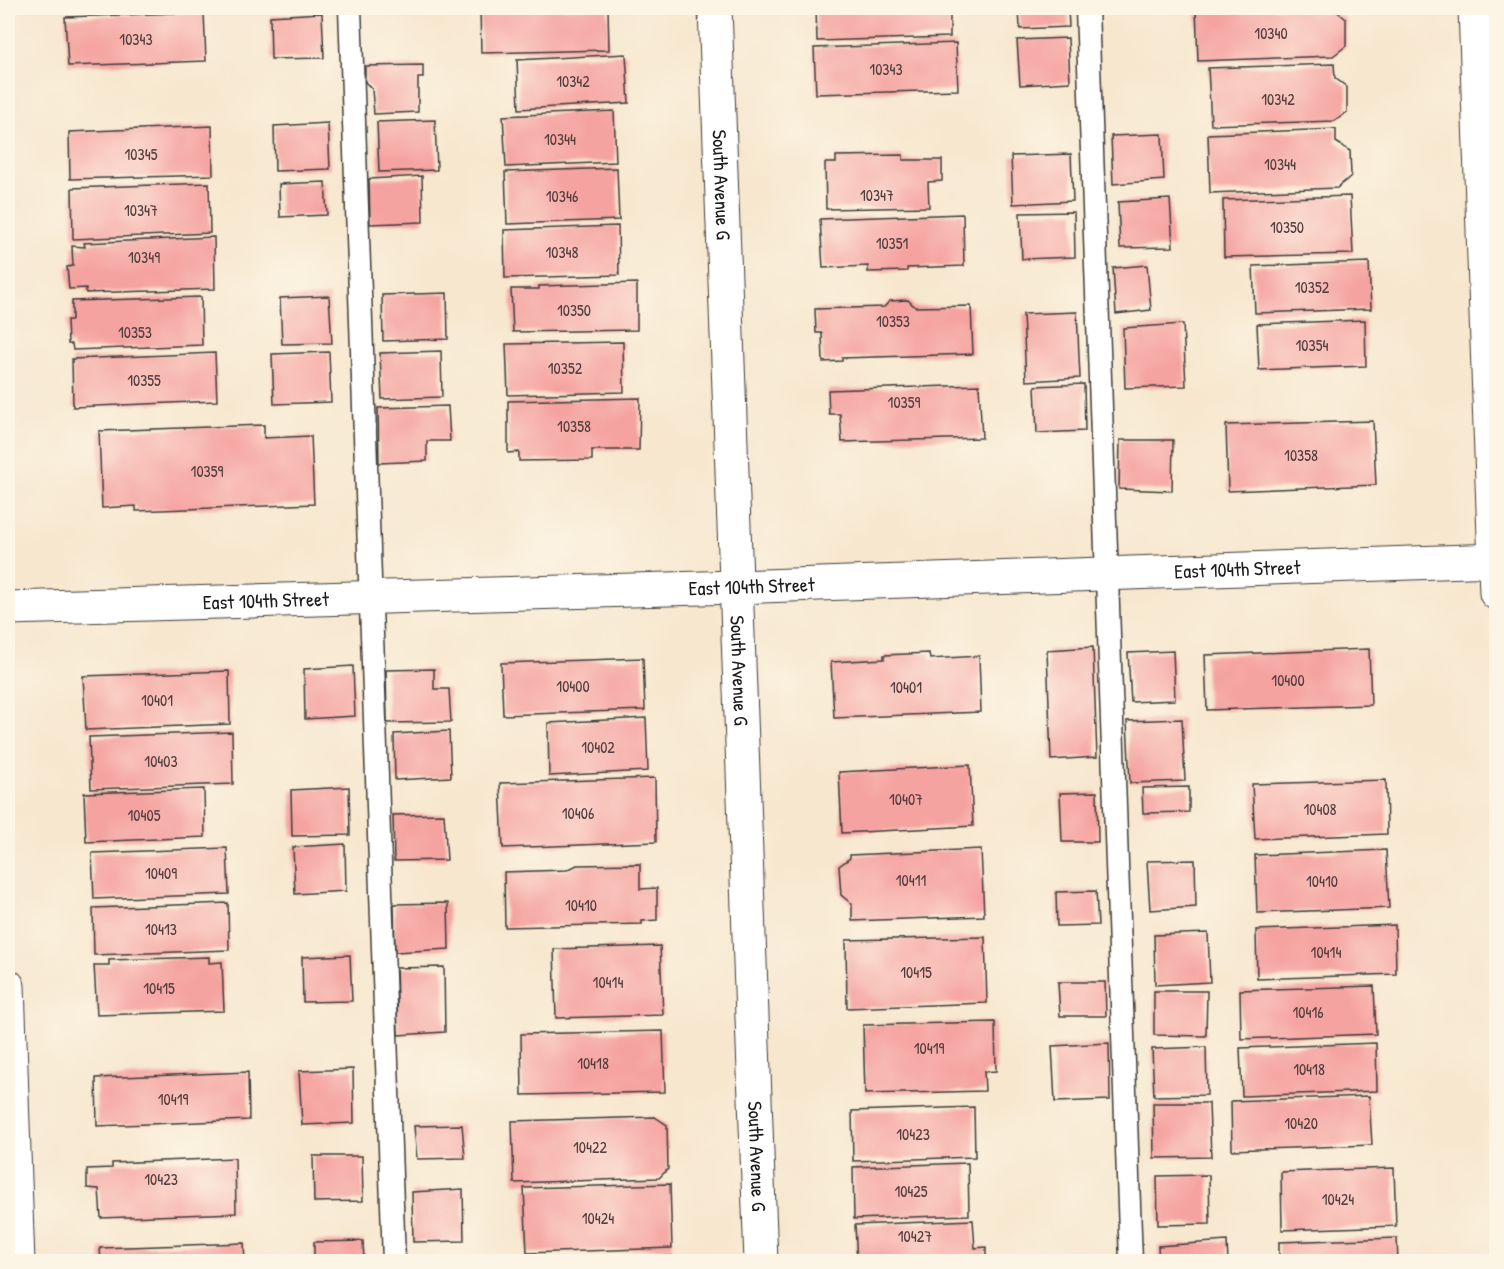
<svg xmlns="http://www.w3.org/2000/svg" width="1504" height="1269" font-family="'Patrick Hand',sans-serif">
  <rect width="100%" height="100%" fill="#fcf5e5"/>
  <filter id="ink" filterUnits="userSpaceOnUse"><feTurbulence type="fractalNoise" baseFrequency=".0167" numOctaves="2"/><feDisplacementMap in="SourceGraphic" scale="12" xChannelSelector="R" yChannelSelector="G"/><feConvolveMatrix kernelMatrix="1 2 1 2 8 2 1 2 1" color-interpolation-filters="sRGB"/></filter>
  <filter id="wash" filterUnits="userSpaceOnUse"><feTurbulence type="fractalNoise" baseFrequency=".008" numOctaves="4" result="noise"/><feDisplacementMap in="SourceGraphic" scale="24" xChannelSelector="R" yChannelSelector="G"/><feGaussianBlur stdDeviation="1.35" result="paint"/><feColorMatrix in="noise" values="0 0 0 0 0 0 0 0 0 0 0 0 0 0 0 0 0 1.4 0 .05"/><feComposite in="paint" operator="in"/></filter>
  <g filter="url(#wash)">
    <rect width="100%" height="100%" fill="#f7e7cf"/>
    <g id="blocks">
      <!-- building -->
      <g fill="#f5a3a0">
        <path d="M480,8h128l1,42 -128,3z"/>
        <path d="M816,8h134v29l-133,4z"/>
        <path d="M1019,8h49l1,19 -49,2z"/>
        <path d="M1196,8h137l13,11v27l-13,10 -135,5z"/>
        <path d="M204,12l2,49 -138,5 -3,-49z"/>
        <path d="M322,13l2,45 -53,1 -1,-43z"/>
        <path d="M1068,38l2,44 -50,3 -3,-45z"/>
        <path d="M956,43l2,47 -142,4 -2,-46z"/>
        <path d="M626,54l3,49 -110,6 -2,-49z"/>
        <path d="M1334,64l1,14 12,9v25l-12,9 -124,4 -3,-57z"/>
        <path d="M423,65v13h-5v34l-44,2 -2,-25 -7,-7v-16z"/>
        <path d="M614,111l2,51 -110,5 -3,-51z"/>
        <path d="M435,120l2,50 -58,2 -2,-50z"/>
        <path d="M328,123l2,46 -55,2 -1,-45z"/>
        <path d="M212,126l1,49 -143,4 -1,-47z"/>
        <path d="M1336,129v13l14,9 1,25 -14,12 -127,5 -2,-59z"/>
        <path d="M1162,134l2,46 -51,4 -2,-48z"/>
        <path d="M1071,154l2,47 -60,3 -2,-48z"/>
        <path d="M903,155v5h39v21l-14,1 1,25 -103,2 -1,-46h11v-7z"/>
        <path d="M617,168l2,52 -112,4 -2,-52z"/>
        <path d="M422,176l1,46 -53,2 -1,-45z"/>
        <path d="M325,182l2,33 -47,2 -1,-33z"/>
        <path d="M209,183l1,50 -137,6 -1,-51z"/>
        <path d="M1350,196l3,58 -129,3 -1,-57z"/>
        <path d="M1170,199l3,48 -53,1 -2,-46z"/>
        <path d="M1074,212l1,45 -53,2 -2,-46z"/>
        <path d="M963,214l1,52 -57,2v3l-39,1v-6l-45,2 -3,-49z"/>
        <path d="M618,226l1,49 -114,3 -1,-48z"/>
        <path d="M214,237l1,52 -129,4v-5l-17,1 -2,-22 6,-1 -1,-20 13,1 -1,-4z"/>
        <path d="M1369,262l2,47 -116,4 -2,-47z"/>
        <path d="M1147,265l4,45 -35,4 -3,-46z"/>
        <path d="M637,283v47l-124,2 -2,-43h28v-3z"/>
        <path d="M447,293l1,46 -65,2 -1,-46z"/>
        <path d="M329,296l3,47 -50,1 -2,-46z"/>
        <path d="M201,297l1,48 -129,5 -1,-6h-4l-1,-24h5v-19z"/>
        <path d="M908,300l7,7 56,-1 2,48 -131,4v3l-19,1 -1,-29h-6l-1,-24 69,-2 6,-6z"/>
        <path d="M1077,312l3,66 -54,3 -3,-67z"/>
        <path d="M1365,320l1,46 -107,4 -2,-46z"/>
        <path d="M1183,324l3,62 -61,2 -2,-60z"/>
        <path d="M623,342l1,50 -116,3 -2,-51z"/>
        <path d="M441,351l1,46 -60,2 -2,-46z"/>
        <path d="M329,352l2,50 -57,2 -2,-50z"/>
        <path d="M215,353l2,48 -144,6 -1,-48z"/>
        <path d="M1084,384l1,47 -48,2 -2,-47z"/>
        <path d="M979,385l3,53 -140,4 -2,-28h-11l-1,-24z"/>
        <path d="M640,398l-1,52h-47v10l-73,1v-9l-11,1v-52z"/>
        <path d="M448,406l2,35h-23v20l-48,2 -1,-55z"/>
        <path d="M1373,421l3,64 -148,6 -2,-66z"/>
        <path d="M264,425v13l47,-2 3,68 -178,7v-5l-34,2 -3,-77z"/>
        <path d="M1120,440h53l-1,51 -53,-2z"/>
        <path d="M1093,647l4,110 -46,3 -4,-110z"/>
        <path d="M1369,649l2,56 -164,5 -2,-55z"/>
        <path d="M1173,651l2,49 -44,2 -3,-49z"/>
        <path d="M929,653l1,6 49,-3 2,56 -147,6 -3,-56 53,-3v-4z"/>
        <path d="M643,658l2,52 -142,5 -2,-52z"/>
        <path d="M353,666l2,50 -50,3 -1,-50z"/>
        <path d="M434,669v20h15l2,33 -64,1 -1,-53z"/>
        <path d="M229,671l1,53 -144,6 -3,-54z"/>
        <path d="M646,718l2,53 -99,5 -1,-53z"/>
        <path d="M1182,719l3,62 -55,2 -3,-62z"/>
        <path d="M449,731l2,46 -56,3 -1,-46z"/>
        <path d="M232,732l1,52 -142,5 -2,-52z"/>
        <path d="M970,765l3,61 -131,7 -3,-61z"/>
        <path d="M655,778l1,64 -153,6 -3,-65z"/>
        <path d="M1386,780l1,54 -132,5 -3,-55z"/>
        <path d="M349,787l1,48 -58,1 -1,-46z"/>
        <path d="M1189,787v25l-46,1 -1,-25z"/>
        <path d="M204,789l1,48 -119,5 -2,-49z"/>
        <path d="M1097,792l1,50h-36l-2,-49z"/>
        <path d="M444,814l3,46 -53,1 -1,-46z"/>
        <path d="M345,844l1,47 -51,3 -2,-47z"/>
        <path d="M227,848l2,46 -135,5 -2,-46z"/>
        <path d="M981,849l3,67 -132,5v-17l-11,-9 -2,-29 11,-8v-3z"/>
        <path d="M1386,850l3,58 -132,5 -2,-58z"/>
        <path d="M1195,860l1,47 -46,3 -3,-49z"/>
        <path d="M640,864v25l17,-1v32l-15,1v3l-137,3 -1,-55 63,-2 10,-5z"/>
        <path d="M1096,891l2,34 -41,1 -1,-34z"/>
        <path d="M228,903l1,47 -135,5 -1,-47z"/>
        <path d="M448,903l1,46 -54,3 -1,-48z"/>
        <path d="M1395,925l1,49 -139,5 -1,-49z"/>
        <path d="M1208,933l2,49 -55,3 -1,-50z"/>
        <path d="M985,937l2,66 -140,5 -1,-68z"/>
        <path d="M660,946l3,69 -107,3 -2,-69z"/>
        <path d="M350,955l2,46 -49,1 -1,-45z"/>
        <path d="M209,957v6l13,-1 2,49 -127,4 -3,-50h15v-5z"/>
        <path d="M444,967l1,65 -47,3 -2,-67z"/>
        <path d="M1058,982h47l1,34h-46z"/>
        <path d="M1374,986l2,48 -135,5 -1,-49z"/>
        <path d="M1154,991h53l-1,45 -52,-1z"/>
        <path d="M995,1022l1,49 -12,1 1,19 -120,3 -2,-69z"/>
        <path d="M663,1031l2,61 -143,3 -1,-61z"/>
        <path d="M1109,1043l1,57 -55,2 -3,-56z"/>
        <path d="M1376,1043l1,48 -135,5 -2,-48z"/>
        <path d="M1206,1047l1,48 -53,1 -2,-47z"/>
        <path d="M353,1069l1,54 -52,2 -3,-54z"/>
        <path d="M248,1072l1,48 -152,6 -1,-48z"/>
        <path d="M1369,1096l3,49 -140,5 -1,-49z"/>
        <path d="M1153,1103h56l2,54 -57,1z"/>
        <path d="M974,1107l1,50 -122,4 -1,-50z"/>
        <path d="M655,1117l12,8 1,44 -9,9 -145,5 -2,-62z"/>
        <path d="M462,1125l3,33 -48,1 -3,-33z"/>
        <path d="M313,1156h49l1,45 -49,1z"/>
        <path d="M235,1158l1,55 -135,5 -2,-29 -12,-1v-19l25,-1v-5z"/>
        <path d="M968,1163l1,52 -115,4 -1,-52z"/>
        <path d="M1394,1168l2,58 -114,4 -1,-58z"/>
        <path d="M1209,1175l1,49 -52,1 -1,-49z"/>
        <path d="M670,1184l2,64 -145,5 -3,-65z"/>
        <path d="M463,1189l1,52 -51,1 -1,-50z"/>
        <path d="M973,1220l2,28 11,-1v15h-129l-2,-37z"/>
        <path d="M1397,1238l1,24h-119v-20z"/>
        <path d="M363,1241l1,21h-50v-20z"/>
        <path d="M1227,1241l1,21h-69l-1,-16z"/>
        <path d="M244,1243l1,19h-144l-1,-14z"/>
        <path d="M672,1256v6h-92v-2z"/>
      </g>
    </g>
  </g>
  <g filter="url(#ink)">
    <use href="#blocks" fill-opacity="0" stroke="#3d3a37" stroke-width="1.5"/>
    <g fill="none" stroke-linecap="round" stroke-linejoin="round">
      <defs>
        <g id="lane">
          <path d="M350,8l44,1254"/>
          <path d="M1087,8l44,1254"/>
        </g>
        <g id="street">
          <path id="s1" d="M715,8l46,1254"/>
          <path d="M1475,8l21,585"/>
          <path id="s2" d="M8,608l729,-21 759,-27"/>
          <path d="M8,986l10,276"/>
        </g>
      </defs>
      <!-- lane casing -->
      <use href="#lane" stroke="#3d3a37" stroke-width="25"/>
      <!-- street casing -->
      <use href="#street" stroke="#3d3a37" stroke-width="35"/>
      <!-- lane -->
      <use href="#lane" stroke="#fff" stroke-width="22"/>
      <!-- street -->
      <use href="#street" stroke="#fff" stroke-width="33"/>
    </g>
  </g>
  <g text-anchor="middle" stroke-width="6" stroke-linejoin="round" paint-order="stroke">
    <!-- number labels -->
    <g font-size="16" fill="#523e3d">
      <text x="1271" y="39">10340</text>
      <text x="136" y="45">10343</text>
      <text x="886" y="75">10343</text>
      <text x="573" y="87">10342</text>
      <text x="1278" y="105">10342</text>
      <text x="560" y="145">10344</text>
      <text x="141" y="160">10345</text>
      <text x="1280" y="170">10344</text>
      <text x="877" y="201">10347</text>
      <text x="562" y="202">10346</text>
      <text x="141" y="216">10347</text>
      <text x="1287" y="233">10350</text>
      <text x="892" y="249">10351</text>
      <text x="562" y="258">10348</text>
      <text x="144" y="263">10349</text>
      <text x="1312" y="293">10352</text>
      <text x="574" y="316">10350</text>
      <text x="893" y="327">10353</text>
      <text x="135" y="338">10353</text>
      <text x="1312" y="351">10354</text>
      <text x="565" y="374">10352</text>
      <text x="144" y="386">10355</text>
      <text x="904" y="408">10359</text>
      <text x="574" y="432">10358</text>
      <text x="1301" y="461">10358</text>
      <text x="207" y="477">10359</text>
      <text x="1288" y="686">10400</text>
      <text x="573" y="692">10400</text>
      <text x="906" y="693">10401</text>
      <text x="157" y="706">10401</text>
      <text x="598" y="753">10402</text>
      <text x="161" y="767">10403</text>
      <text x="906" y="805">10407</text>
      <text x="1320" y="815">10408</text>
      <text x="578" y="819">10406</text>
      <text x="144" y="821">10405</text>
      <text x="161" y="879">10409</text>
      <text x="911" y="886">10411</text>
      <text x="1322" y="887">10410</text>
      <text x="581" y="911">10410</text>
      <text x="161" y="935">10413</text>
      <text x="1326" y="958">10414</text>
      <text x="916" y="978">10415</text>
      <text x="608" y="988">10414</text>
      <text x="159" y="994">10415</text>
      <text x="1308" y="1018">10416</text>
      <text x="929" y="1054">10419</text>
      <text x="593" y="1069">10418</text>
      <text x="1309" y="1075">10418</text>
      <text x="173" y="1105">10419</text>
      <text x="1301" y="1129">10420</text>
      <text x="913" y="1140">10423</text>
      <text x="590" y="1153">10422</text>
      <text x="161" y="1185">10423</text>
      <text x="911" y="1197">10425</text>
      <text x="1338" y="1205">10424</text>
      <text x="598" y="1224">10424</text>
      <text x="915" y="1242">10427</text>
    </g>
    <!-- street labels -->
    <g font-size="20" fill="#1c1c1c" stroke="#fcf5e5">
      <text dy="7" stroke="none"><textPath href="#s1" startOffset="177">South Avenue G</textPath></text>
      <text dy="7" stroke="none"><textPath href="#s2" startOffset="1230">East 104th Street</textPath></text>
      <text dy="7" stroke="none"><textPath href="#s2" startOffset="744">East 104th Street</textPath></text>
      <text dy="7" stroke="none"><textPath href="#s2" startOffset="258">East 104th Street</textPath></text>
      <text dy="7" stroke="none"><textPath href="#s1" startOffset="663">South Avenue G</textPath></text>
      <text dy="7" stroke="none"><textPath href="#s1" startOffset="1149">South Avenue G</textPath></text>
    </g>
  </g>
  <!-- margin -->
  <rect width="1504" height="1269" fill="none" stroke="#fcf5e5" stroke-width="30"/>
</svg>
